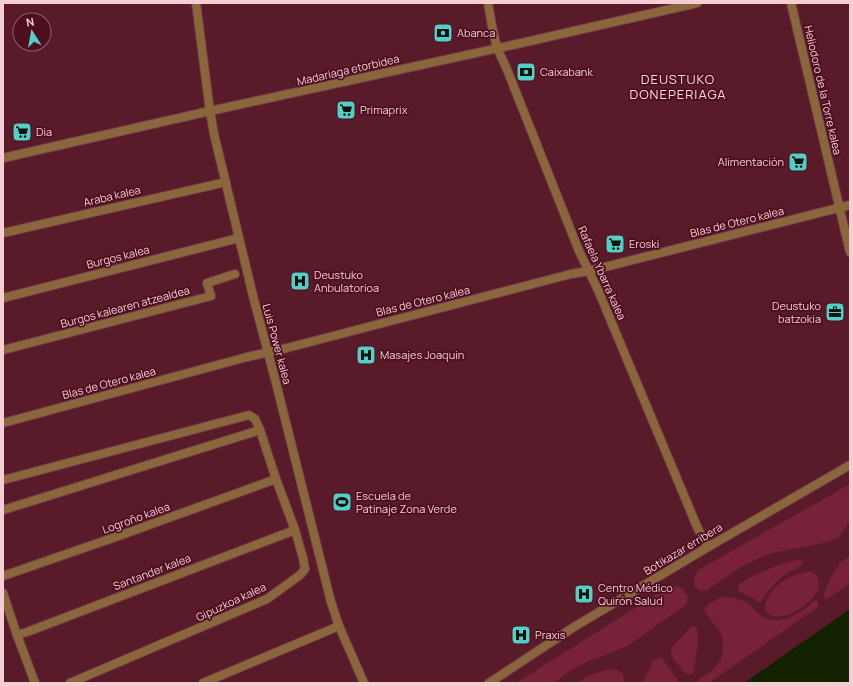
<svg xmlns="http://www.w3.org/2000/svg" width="853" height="686" font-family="Manrope,sans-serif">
  <rect width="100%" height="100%" fill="#591a2a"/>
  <!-- green -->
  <g fill="#772238">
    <path d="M850,484v37l-11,16 -9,4 -11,3 -32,6 -21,5 -22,10 -37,25 -7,1 -6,-5v-8l4,-8z"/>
    <path d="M850,556v27l-24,17 -3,-5 9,-20 9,-13z"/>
    <path d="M797,560l6,1 -1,4c-3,3 -7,4 -11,6 -12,7 -23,18 -29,30l-5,1 -4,-4 -14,-7 -1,-6c19,-13 37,-19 59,-25z"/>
    <path d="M807,572h5l6,5c0,4 1,9 0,12 -5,15 -33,33 -48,26 -12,-7 1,-23 7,-29 4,-4 10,-8 15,-10 5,-2 10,-3 15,-4z"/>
    <path d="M673,586l7,1 5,4 3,6 -1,5 -4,5 -54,38 -25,11 -16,5 -20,11 -14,11h-38l151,-95z"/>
    <path d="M722,597c11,0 21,2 29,9 4,4 7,8 12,11 16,10 41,-5 52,-17l3,2v5l-109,76h-14c13,-12 27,-15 28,-35 0,-6 0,-11 -3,-16 -5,-8 -13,-14 -16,-23 5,-6 11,-9 18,-12z"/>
    <path d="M691,627h5c5,7 -1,38 -3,47l-4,1c-6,-3 -9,-8 -13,-13 -9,-13 -5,-14 4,-23 4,-4 7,-8 11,-12z"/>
    <path d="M658,658h4l18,25h-38l9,-17 2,-6z"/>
    <path d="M611,669c8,1 11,2 14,10l-1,4h-48c11,-7 22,-11 35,-14z"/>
  </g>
  <!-- water -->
  <path fill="#132200" d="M850,609v74h-106z"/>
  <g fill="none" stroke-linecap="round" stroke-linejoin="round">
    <defs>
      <g id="pedestrian">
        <path d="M3,350l208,-54 -4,-13 28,-9"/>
        <path d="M203,683l136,-57"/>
      </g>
      <g id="minor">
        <path d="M196,3l14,108 4,23 40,166 21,79 56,223 8,24 25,57"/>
        <path d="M488,3l4,23 5,22 9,19 73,184 19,39 100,239 10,18"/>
        <path d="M791,3l59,249"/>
        <path d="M3,158l207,-47 307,-67 180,-41"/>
        <path d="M3,233l223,-51"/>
        <path d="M3,298l236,-60"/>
        <path d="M3,423l244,-66 40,-9 284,-74 18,-3 261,-66"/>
        <path d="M3,480l246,-65 6,4 5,11 16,49 19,51 8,28 2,11 -5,6 -33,24 -197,84"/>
        <path d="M3,510l257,-80"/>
        <path d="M3,576l124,-43 149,-54"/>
        <path d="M3,593l14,42 18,48"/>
        <path d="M17,635l10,-3 268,-102"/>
        <path d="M489,683l85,-56 134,-80 142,-82"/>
      </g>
    </defs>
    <!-- pedestrian casing -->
    <use href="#pedestrian" stroke="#753a48" stroke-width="10"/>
    <!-- minor casing -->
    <use href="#minor" stroke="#753a48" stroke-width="10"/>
    <!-- pedestrian -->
    <use href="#pedestrian" stroke="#8a663d" stroke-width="8"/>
    <!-- minor -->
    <use href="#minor" stroke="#8a663d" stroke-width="8"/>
  </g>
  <!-- icons -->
  <defs>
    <symbol id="bank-square" viewBox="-11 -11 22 22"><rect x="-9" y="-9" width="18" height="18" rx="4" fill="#55cec5" stroke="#4d0e20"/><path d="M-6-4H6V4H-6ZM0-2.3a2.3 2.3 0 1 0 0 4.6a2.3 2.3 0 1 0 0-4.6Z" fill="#111"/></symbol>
    <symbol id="supermarket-square" viewBox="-11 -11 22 22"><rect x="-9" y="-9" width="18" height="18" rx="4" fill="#55cec5" stroke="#4d0e20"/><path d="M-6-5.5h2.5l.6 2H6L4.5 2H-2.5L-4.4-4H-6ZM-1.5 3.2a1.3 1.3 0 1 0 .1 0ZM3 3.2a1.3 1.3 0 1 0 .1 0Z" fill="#111"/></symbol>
    <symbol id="hospital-square" viewBox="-11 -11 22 22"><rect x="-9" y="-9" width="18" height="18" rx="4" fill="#55cec5" stroke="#4d0e20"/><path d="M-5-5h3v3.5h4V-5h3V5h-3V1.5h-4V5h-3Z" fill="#111"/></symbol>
    <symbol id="office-square" viewBox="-11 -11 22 22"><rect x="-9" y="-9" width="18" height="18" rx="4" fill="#55cec5" stroke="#4d0e20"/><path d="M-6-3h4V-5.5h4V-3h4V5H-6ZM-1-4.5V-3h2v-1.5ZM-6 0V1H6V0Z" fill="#111"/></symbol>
    <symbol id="stadium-square" viewBox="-11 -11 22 22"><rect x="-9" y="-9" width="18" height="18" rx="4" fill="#55cec5" stroke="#4d0e20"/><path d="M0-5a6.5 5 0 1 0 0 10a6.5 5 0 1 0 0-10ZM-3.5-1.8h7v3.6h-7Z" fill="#111"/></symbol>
  </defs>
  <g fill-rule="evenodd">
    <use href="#bank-square" x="432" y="22" width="22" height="22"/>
    <use href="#bank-square" x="515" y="61" width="22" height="22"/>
    <use href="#supermarket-square" x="335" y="99" width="22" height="22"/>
    <use href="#supermarket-square" x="11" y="121" width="22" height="22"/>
    <use href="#supermarket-square" x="787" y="151" width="22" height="22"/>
    <use href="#supermarket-square" x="604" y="233" width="22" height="22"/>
    <use href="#hospital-square" x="289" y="270" width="22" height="22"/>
    <use href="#office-square" x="824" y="301" width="22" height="22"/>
    <use href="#hospital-square" x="355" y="344" width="22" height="22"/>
    <use href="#stadium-square" x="331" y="491" width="22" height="22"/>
    <use href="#hospital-square" x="573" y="583" width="22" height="22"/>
    <use href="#hospital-square" x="510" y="624" width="22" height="22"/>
  </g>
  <g text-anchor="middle" stroke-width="3.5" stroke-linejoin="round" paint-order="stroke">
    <!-- poi labels -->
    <g font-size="11" fill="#f5cdd2" stroke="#4d0e20" text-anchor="start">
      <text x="457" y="37">Abanca</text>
      <text x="540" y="76">Caixabank</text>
      <text x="360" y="114">Primaprix</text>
      <text x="36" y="136">Dia</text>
      <text x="784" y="166" text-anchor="end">Alimentación</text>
      <text x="629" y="248">Eroski</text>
      <text x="314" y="279">Deustuko<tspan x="314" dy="13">Anbulatorioa</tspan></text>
      <text x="821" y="310" text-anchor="end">Deustuko<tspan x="821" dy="13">batzokia</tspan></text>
      <text x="380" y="359">Masajes Joaquin</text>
      <text x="356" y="500">Escuela de<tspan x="356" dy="13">Patinaje Zona Verde</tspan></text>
      <text x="598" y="592">Centro Médico<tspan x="598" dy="13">Quirón Salud</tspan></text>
      <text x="535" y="639">Praxis</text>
    </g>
    <!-- street labels -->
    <g font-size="11" fill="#f5cdd2" stroke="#4d0e20">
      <text transform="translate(348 70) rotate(-13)" y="4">Madariaga etorbidea</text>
      <text transform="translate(823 90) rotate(77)" y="4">Heliodoro de la Torre kalea</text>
      <text transform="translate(112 196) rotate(-13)" y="4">Araba kalea</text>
      <text transform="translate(737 222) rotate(-14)" y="4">Blas de Otero kalea</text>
      <text transform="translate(118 257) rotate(-14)" y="4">Burgos kalea</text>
      <text transform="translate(602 273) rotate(66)" y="4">Rafaela Ybarra kalea</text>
      <text transform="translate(423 301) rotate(-14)" y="4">Blas de Otero kalea</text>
      <text transform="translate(125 307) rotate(-15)" y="4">Burgos kalearen atzealdea</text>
      <text transform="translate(277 344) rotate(75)" y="4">Luis Power kalea</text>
      <text transform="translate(109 383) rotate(-15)" y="4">Blas de Otero kalea</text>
      <text transform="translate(136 518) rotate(-20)" y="4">Logroño kalea</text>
      <text transform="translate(683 549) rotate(-31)" y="4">Botikazar erribera</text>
      <text transform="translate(152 572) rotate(-21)" y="4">Santander kalea</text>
      <text transform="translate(231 602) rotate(-25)" y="4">Gipuzkoa kalea</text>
    </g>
    <!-- quarter labels -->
    <g font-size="13" letter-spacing="1" fill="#fcdbdf" stroke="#4d0e20">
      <text x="678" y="84">DEUSTUKO<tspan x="678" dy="15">DONEPERIAGA</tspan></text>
    </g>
  </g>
  <!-- border -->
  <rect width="853" height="686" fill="none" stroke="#f5cdd2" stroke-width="8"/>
  <!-- north arrow -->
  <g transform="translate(32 32) rotate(349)"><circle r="19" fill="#4d0e20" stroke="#905a67"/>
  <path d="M0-3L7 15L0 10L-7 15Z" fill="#55cec5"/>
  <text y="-6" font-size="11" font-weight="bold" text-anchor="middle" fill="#f5cdd2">N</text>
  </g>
</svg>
